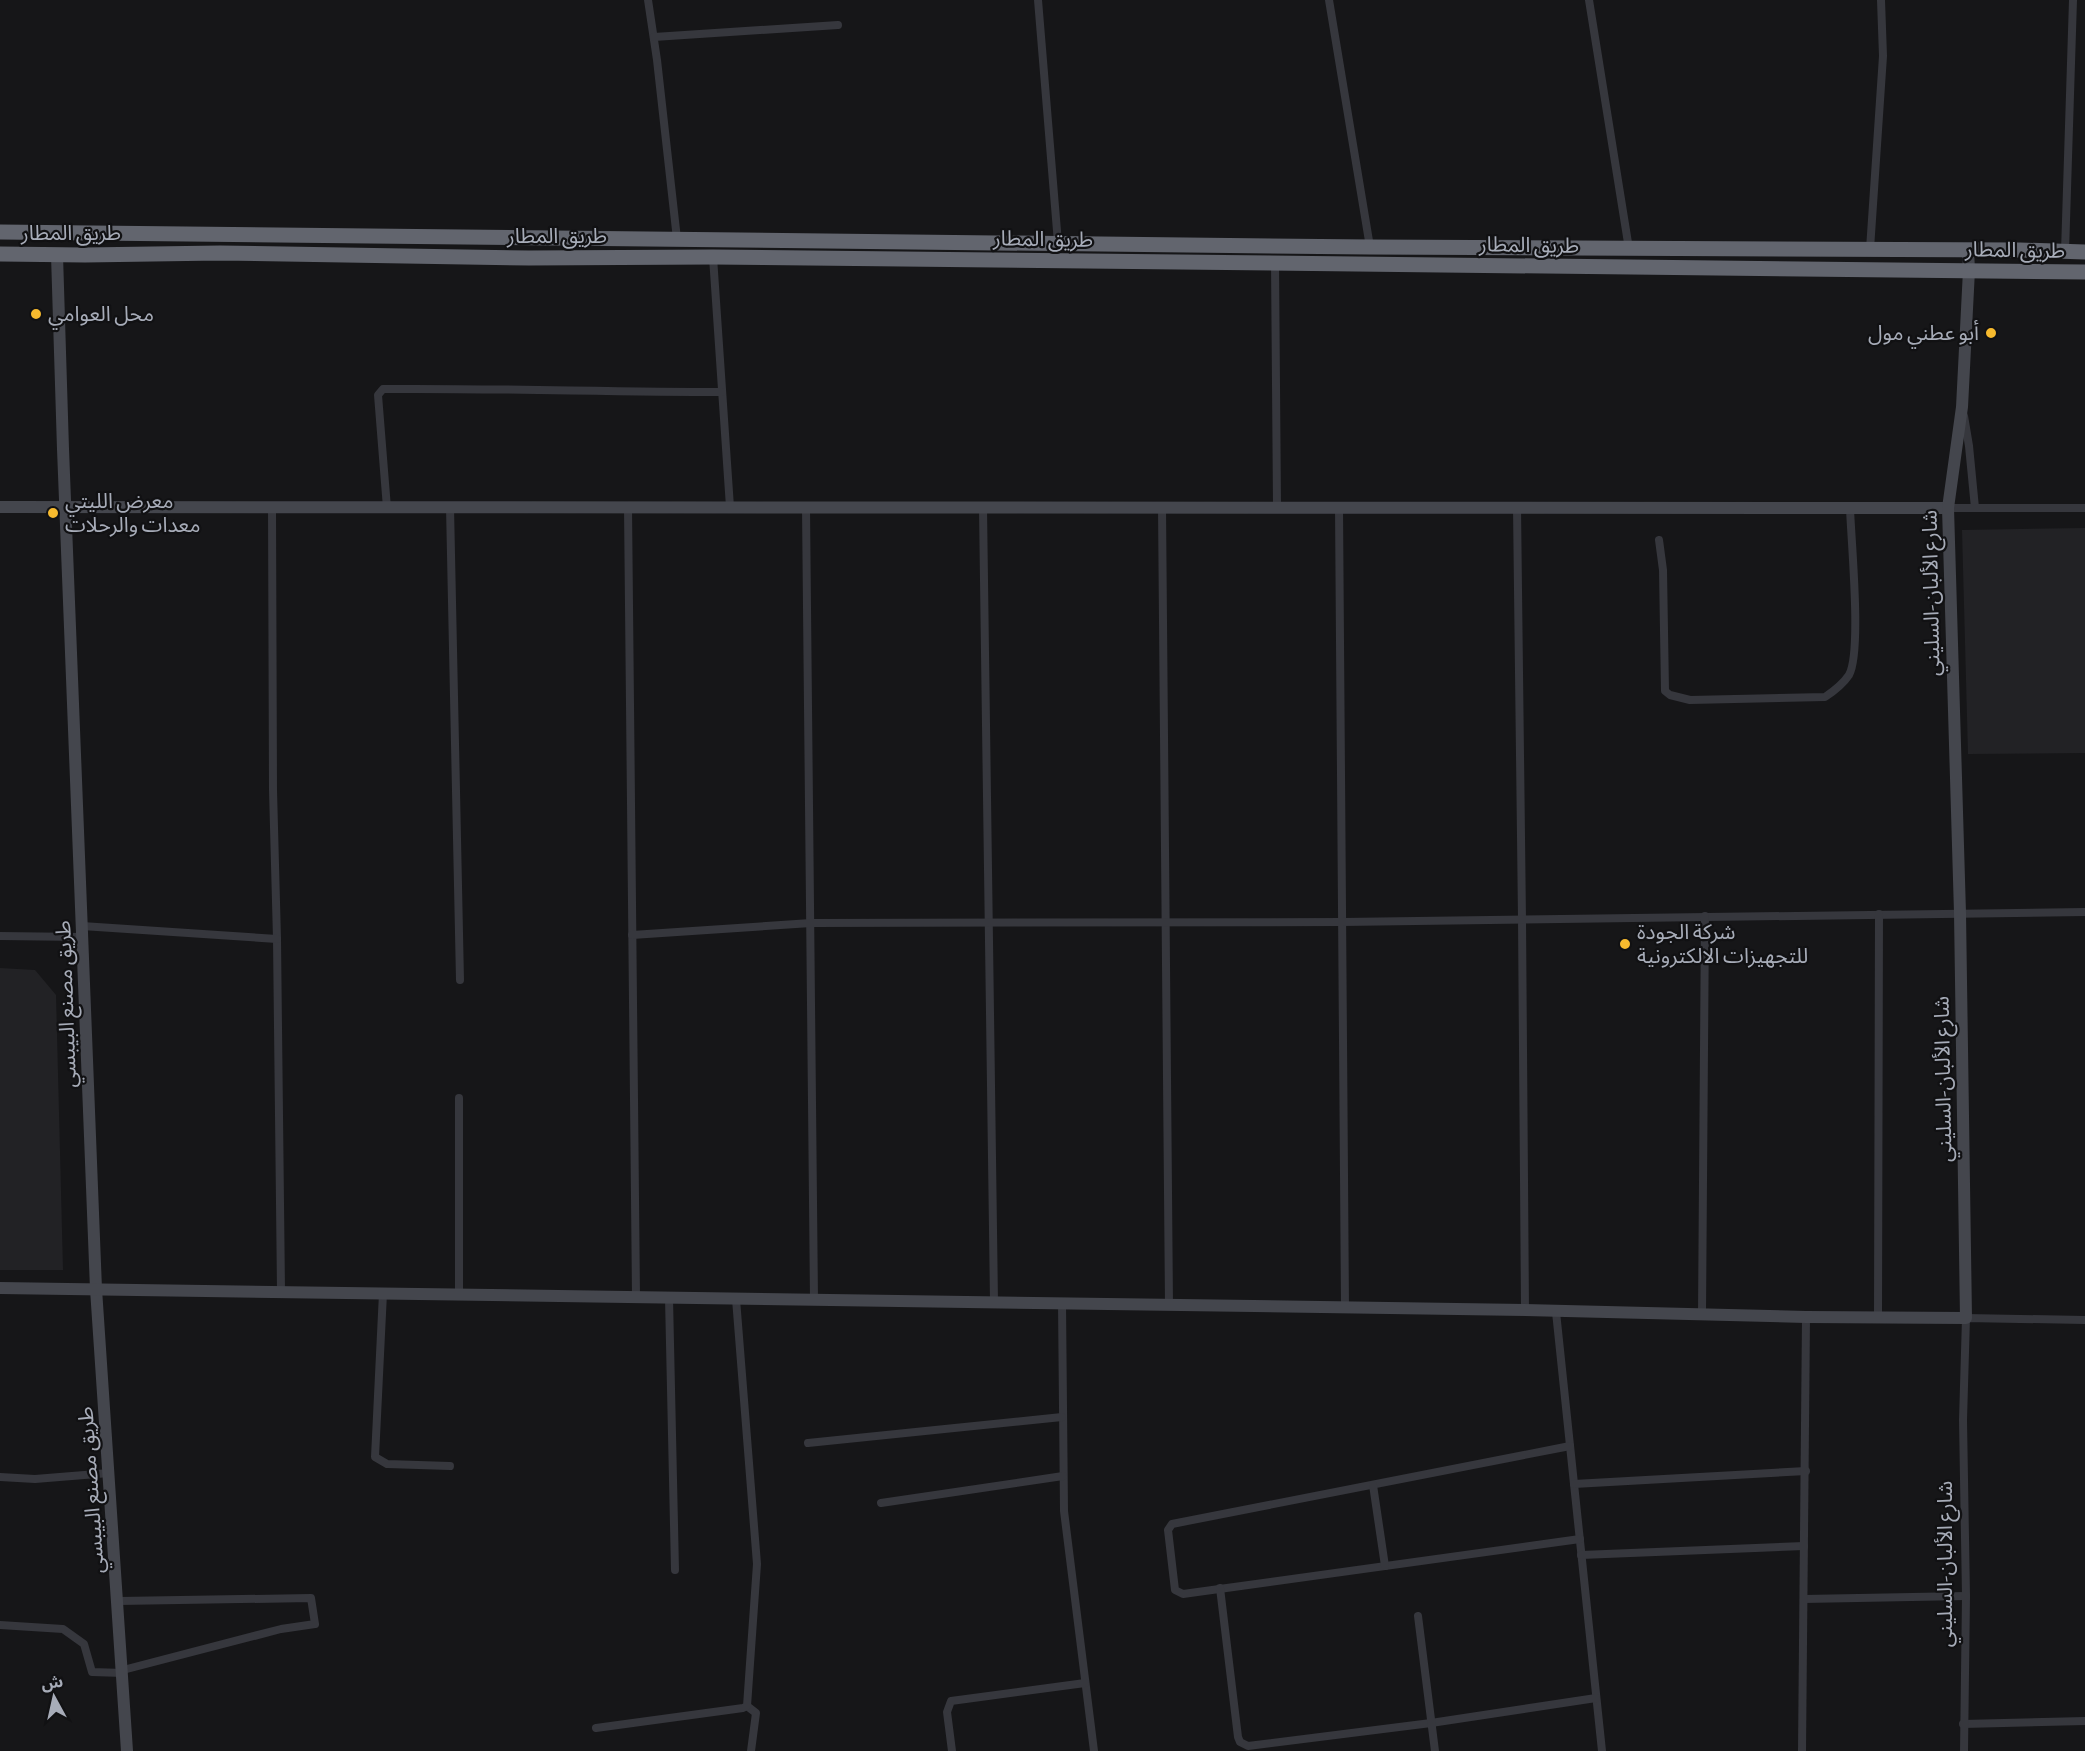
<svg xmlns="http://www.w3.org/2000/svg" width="2085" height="1751" font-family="'Alegreya Sans','Noto Sans Arabic',sans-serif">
  <rect width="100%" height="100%" fill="#161618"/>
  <!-- built -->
  <g fill="#222225">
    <path d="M2085,528v225l-117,1 -6,-224z"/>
    <path d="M0,968l35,2 21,25 7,275h-63z"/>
  </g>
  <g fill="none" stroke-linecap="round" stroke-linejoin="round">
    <!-- street -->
    <g stroke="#36373d" stroke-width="8">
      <path d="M648,0l9,60 20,179"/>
      <path d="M1038,0l20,243"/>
      <path d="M1329,0l41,247"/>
      <path d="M1589,0l40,249"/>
      <path d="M654,37l184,-12"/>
      <path d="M1870,249l13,-193 -2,-56"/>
      <path d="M2065,252l8,-252"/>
      <path d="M713,257l17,250"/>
      <path d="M1275,263l2,243"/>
      <path d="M1964,416l5,30 6,62"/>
      <path d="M450,507l10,473"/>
      <path d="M628,507l8,790"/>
      <path d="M1162,507l7,798"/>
      <path d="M1339,507l6,801"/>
      <path d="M1517,507l5,412 3,391"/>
      <path d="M272,508l1,282 4,149 4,352"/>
      <path d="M387,508l-9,-113 5,-6c113,-1 226,3 339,3"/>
      <path d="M806,508l8,792"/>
      <path d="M983,508l11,794"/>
      <path d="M1948,508h137"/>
      <path d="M1659,540l4,30 2,121 5,4 20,5 135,-3c9,-6 18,-13 24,-22 13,-23 2,-135 1,-167"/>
      <path d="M82,926l195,13"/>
      <path d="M632,935l179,-12 532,-1 742,-10"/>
      <path d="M0,936l83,1"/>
      <path d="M459,1098v196"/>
      <path d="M383,1293l-8,164 12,7 63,2"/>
      <path d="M669,1298l6,272"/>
      <path d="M1062,1303l2,208 30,240"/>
      <path d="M1556,1312l46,439"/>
      <path d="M1702,1314l3,-398"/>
      <path d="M1878,1316l1,-402"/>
      <path d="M808,1443l254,-26"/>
      <path d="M1570,1446l-398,78 -4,6 7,60 8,4 397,-55"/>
      <path d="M0,1477l35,2 74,-6"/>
      <path d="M1574,1484l232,-13"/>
      <path d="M1373,1485l12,81"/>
      <path d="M881,1503l182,-27"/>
      <path d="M1581,1555l223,-9"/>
      <path d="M1220,1588l18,149 2,5 8,4 183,-23 165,-25"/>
      <path d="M1804,1599l162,-3"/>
      <path d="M119,1601l192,-3 4,26 -34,5 -158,41"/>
      <path d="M1418,1616l17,135"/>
      <path d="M0,1625l63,4 21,15 8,28 31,1"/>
      <path d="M747,1706l9,7 -5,38"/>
      <path d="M1963,1724l122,-3"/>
      <path d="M596,1728l147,-20 4,-2 10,-142 -21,-265"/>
      <path d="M952,1751l-5,-39 4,-11 134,-18"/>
      <path d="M1802,1751l4,-434"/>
      <path d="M1964,1751l2,-155 -3,-176 3,-102 119,2"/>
    </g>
    <!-- secondary -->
    <g stroke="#44464d" stroke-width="12">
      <path d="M57,255l6,194 33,840 31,462"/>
      <path d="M0,507l1948,1"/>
      <path d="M0,1288l1525,22 281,7 160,1 -6,-405 -12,-405 14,-101 7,-137 -1,-20"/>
    </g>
    <!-- highway -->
    <g stroke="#62656e" stroke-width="15">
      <path d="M0,232l1370,15 650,3 65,2"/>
      <path d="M0,254l85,1 135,-2 309,5 184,-1 1372,15"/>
    </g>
  </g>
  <!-- markers -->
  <g fill="#f7ba2e" stroke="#111113" stroke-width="2">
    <circle cx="36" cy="314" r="6"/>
    <circle cx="1991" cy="333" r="6"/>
    <circle cx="53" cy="513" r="6"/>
    <circle cx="1625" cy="944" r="6"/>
  </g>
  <g text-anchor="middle" stroke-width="4.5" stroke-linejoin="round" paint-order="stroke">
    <!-- street labels -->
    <g font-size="21" fill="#a7acb8" stroke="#111113">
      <text x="71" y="240">طريق المطار</text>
      <text x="557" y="243">طريق المطار</text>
      <text transform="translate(1043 239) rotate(1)" y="7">طريق المطار</text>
      <text transform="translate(1529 245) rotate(1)" y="7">طريق المطار</text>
      <text transform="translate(2015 250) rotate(1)" y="7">طريق المطار</text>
      <text transform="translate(1931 593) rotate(-91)" y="7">شارع الألبان-السليني</text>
      <text transform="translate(66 1004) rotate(-92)" y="7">طريق مصنع البيبسي</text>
      <text transform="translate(1943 1079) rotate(-91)" y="7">شارع الألبان-السليني</text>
      <text transform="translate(91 1490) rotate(-94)" y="7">طريق مصنع البيبسي</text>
      <text transform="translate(1945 1564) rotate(-90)" y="7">شارع الألبان-السليني</text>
    </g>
    <!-- poi labels -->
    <g font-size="21" fill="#a7acb8" stroke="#111113" text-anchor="start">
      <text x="48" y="321">محل العوامي</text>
      <text x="1979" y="340" text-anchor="end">أبو عطني مول</text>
      <text x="65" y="508">معرض الليتي<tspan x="65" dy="24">معدات والرحلات</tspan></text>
      <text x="1637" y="939">شركة الجودة<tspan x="1637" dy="24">للتجهيزات الالكترونية</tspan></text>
    </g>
  </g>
  <!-- north arrow -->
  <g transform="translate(54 1697) rotate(352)" stroke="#111113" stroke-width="4.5" paint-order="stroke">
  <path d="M0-4.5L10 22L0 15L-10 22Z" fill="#a7acb8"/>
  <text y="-9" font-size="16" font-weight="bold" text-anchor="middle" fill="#a7acb8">ش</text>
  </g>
</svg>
